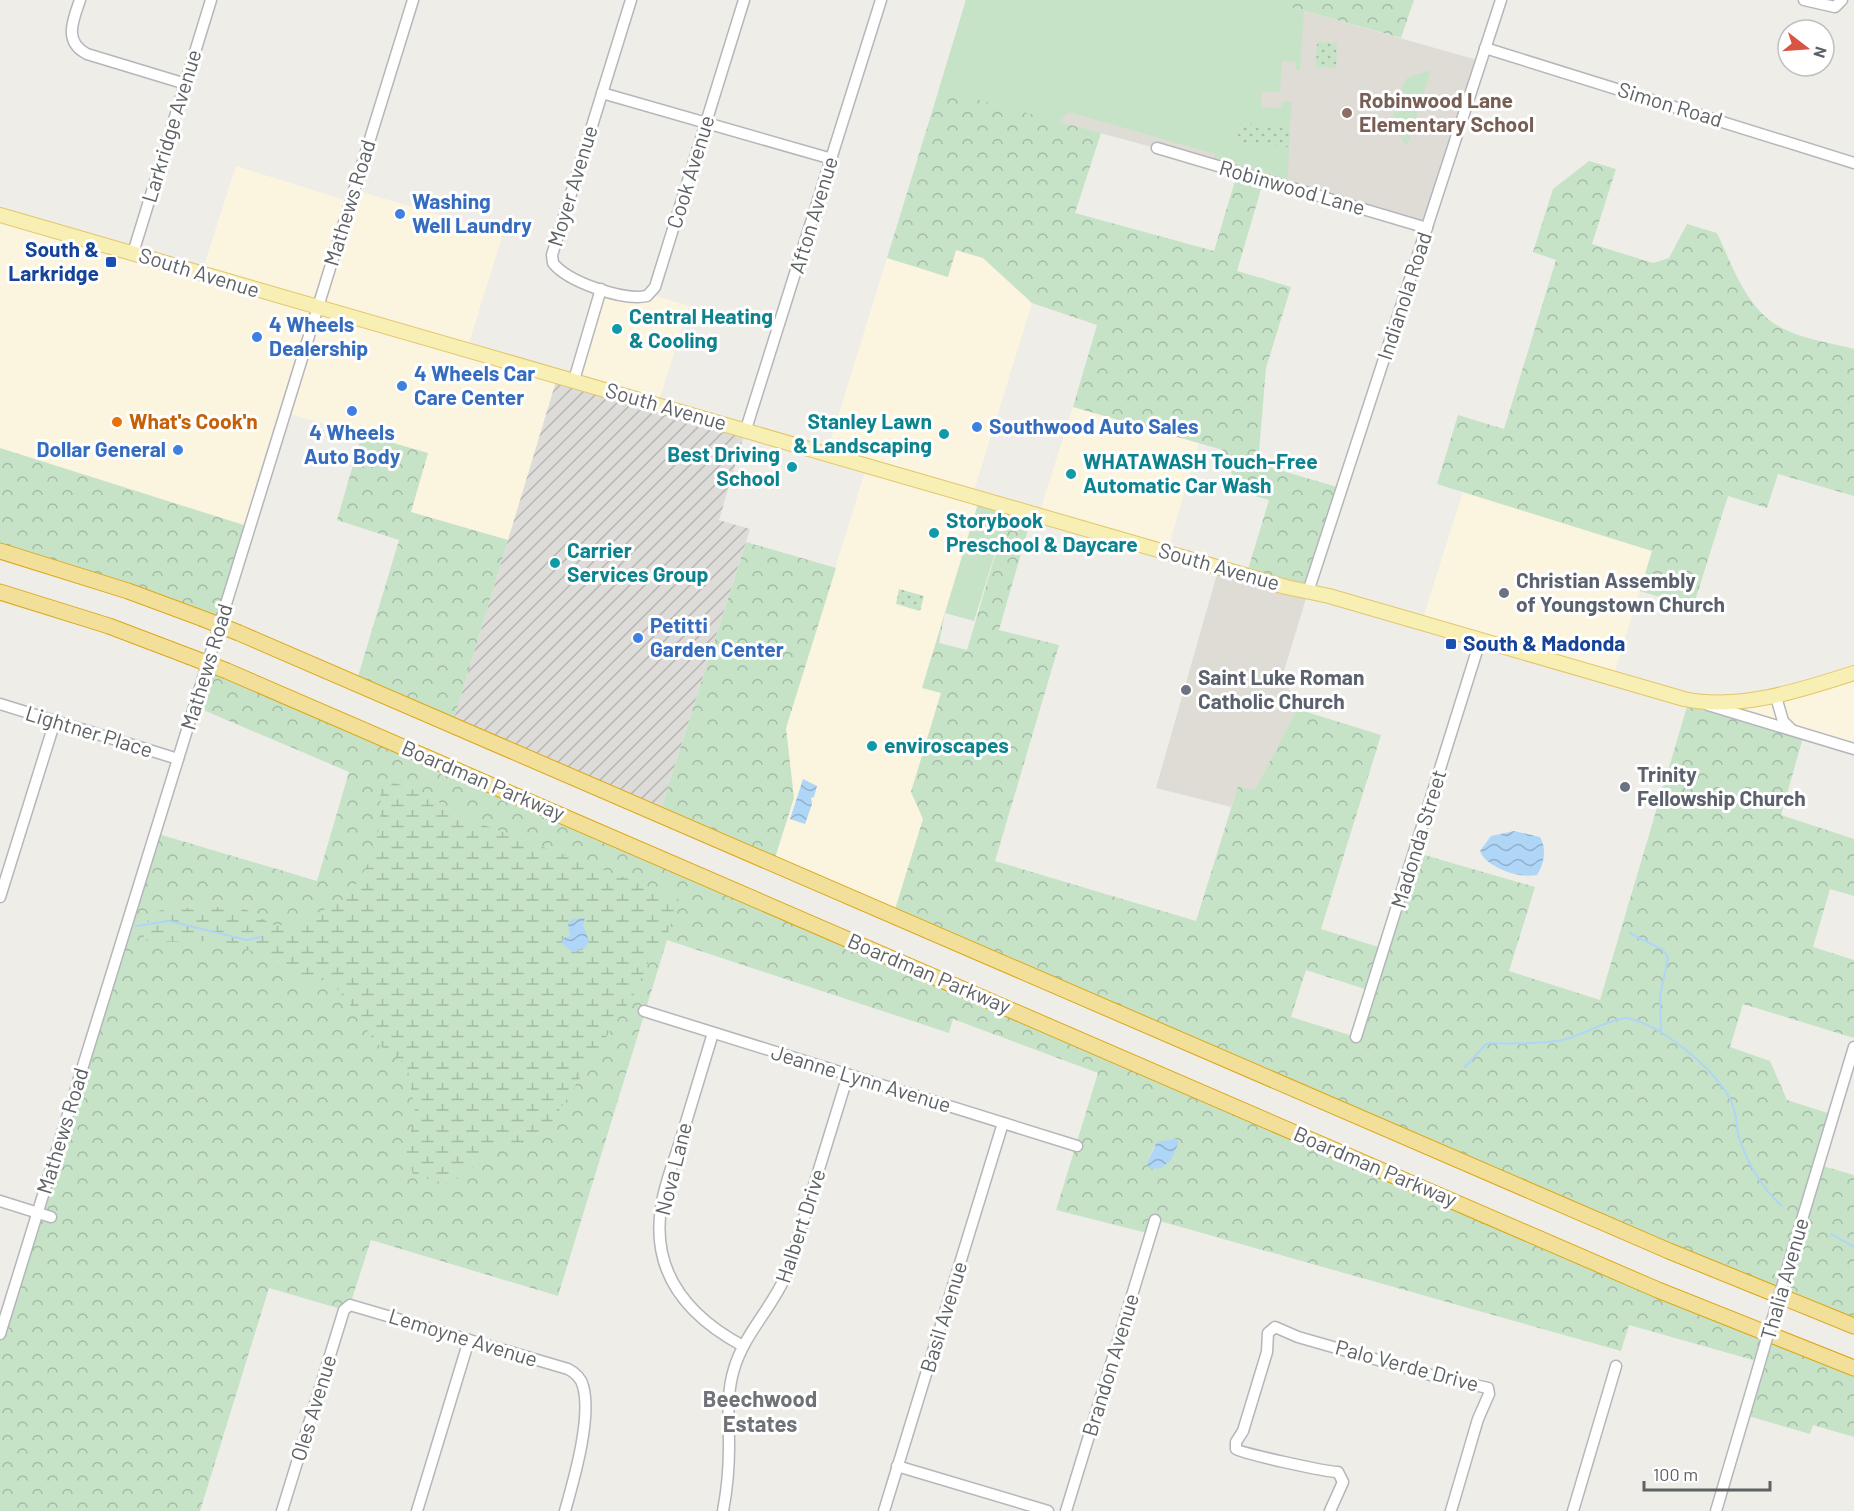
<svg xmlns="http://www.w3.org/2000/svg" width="1854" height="1511" font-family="Barlow,sans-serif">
  <defs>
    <pattern id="industrial-furrows" width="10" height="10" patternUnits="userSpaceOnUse" patternTransform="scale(1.5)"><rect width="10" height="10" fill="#dedcd9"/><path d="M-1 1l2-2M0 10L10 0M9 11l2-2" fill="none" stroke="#b7b6b4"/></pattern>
    <pattern id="forest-crowns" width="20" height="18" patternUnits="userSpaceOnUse" patternTransform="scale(1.5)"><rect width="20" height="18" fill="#c6e3c7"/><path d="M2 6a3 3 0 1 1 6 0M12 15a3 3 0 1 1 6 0" fill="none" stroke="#a4bba5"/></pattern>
    <pattern id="wetland-marsh" width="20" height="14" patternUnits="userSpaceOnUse" patternTransform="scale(1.5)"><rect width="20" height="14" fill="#c6e3c7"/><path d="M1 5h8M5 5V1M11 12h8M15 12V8" fill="none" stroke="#a4bba5"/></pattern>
    <pattern id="park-dots" width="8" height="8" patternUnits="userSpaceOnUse" patternTransform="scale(1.5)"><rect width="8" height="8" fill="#c6e3c7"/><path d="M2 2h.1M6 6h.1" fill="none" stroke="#a4bba5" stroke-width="1.8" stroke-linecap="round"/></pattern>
    <pattern id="water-waves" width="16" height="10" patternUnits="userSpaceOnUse" patternTransform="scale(1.5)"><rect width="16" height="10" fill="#afd5f7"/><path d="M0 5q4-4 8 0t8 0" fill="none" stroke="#92b0cc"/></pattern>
  </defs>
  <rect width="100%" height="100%" fill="#efede7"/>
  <!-- commercial -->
  <g fill="#fbf5e0">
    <path d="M236,166l115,36 4,-12 148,44 -36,115 91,26 -50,165 -97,-28 17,-59 -142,-40 -36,114 -250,-79v-233l201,60z"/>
    <path d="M956,250l27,8 49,45 -59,191 7,3 -58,190 19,6 -30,99 12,27 -30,97 -120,-52 21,-66 -8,-70 81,-263 -40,-13 60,-194 61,19z"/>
    <path d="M601,289l49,5 39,12 -31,98 -84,-24z"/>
    <path d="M1073,407l126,36 -32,109 -128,-38z"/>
    <path d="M1463,492l189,59 -40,129 -191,-56z"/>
    <path d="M1854,673v76l-155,-47 77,-5z"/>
  </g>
  <!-- industrial -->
  <path fill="url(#industrial-furrows)" d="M558,375l188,54 -27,91 31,9 -91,286 -207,-90z"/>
  <!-- education -->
  <g fill="#dedcd5">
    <path d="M966,0h299l216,61 -54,167 -268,-79 -220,-60z"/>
    <path d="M1219,567l89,25 -25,82 14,35 -42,82 -17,-5 -7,21 -75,-19z"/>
  </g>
  <!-- grass -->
  <g fill="#c6e3c7">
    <path d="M966,0h299l39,11 -4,59h-4v-8l-14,-1 -2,31h-18l-1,15 19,1 4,-7 8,1 -2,24 -50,-3 -3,21 52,3 -1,28 -3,10 -73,-21 3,-10 -146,-42 -10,10 -120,-33z"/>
    <path d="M1431,70l-11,35 -3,2 -22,-7 12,-22z"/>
    <path d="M1394,105l22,6 1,3 -10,32 -14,-19z"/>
    <path d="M980,497l30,8 -36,116 -29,-8z"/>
  </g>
  <!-- forest -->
  <g fill="url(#forest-crowns)" fill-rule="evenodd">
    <path d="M1265,0h149l-13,38z"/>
    <path d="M939,89l162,44 -26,80 139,38 24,-80 26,8 -27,92 54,16 -25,81 -8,96 83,24 -33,104 -62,-16 23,-76 -31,-9 -15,-41 -150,-43 24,-82 -65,-22 -49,-45 -27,-8 -8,27 -61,-19z"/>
    <path d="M1589,161l27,8 -24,75 61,19 16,-5 18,-34 30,9c16,34 31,81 69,97 21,10 46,13 68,19v147l-76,-22 -11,34 -39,-12 -35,111 -53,-16 12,-40 -215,-67 21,-69 46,14 52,-169 -23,-8 20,-63z"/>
    <path d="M362,434l66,19 -17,59 97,28 -56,185 -96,-42 43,-143 -62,-20z"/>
    <path d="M0,448l250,79 -30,99 -220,-75z"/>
    <path d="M1010,505l23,7 -34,118 60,15 -64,216 201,60 42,-135 17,4 42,-81 84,26 -60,194 64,20 29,-97 121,35 -26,84 91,29 89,-300 115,34 -23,81 73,24v57l-24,-7 -17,58 41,13v78l-111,-34 -13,43 40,14 17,39 47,15 -15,50 35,10v151l-961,-410 30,-97 -12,-27 30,-99 -19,-5 23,-75 -6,30 28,7zM1306,970l65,21 -15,46 -65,-20z"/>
    <path d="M746,542l90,26 -50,160 8,70 -21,66 -114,-49z"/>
    <path d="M208,663l1646,705v69l-41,-12 -3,9 -65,-19 15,-53 -131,-37 -8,26 -465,-131 -5,14 -95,-24 42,-137 -145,-54 -4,14 -282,-93 -109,356 -187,-56 -21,65 -6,5 -75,-22 -69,223h-200v-177l155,-501 162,48 32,-109 -155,-66zM1178,1142l-7,18 -24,3 7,-16z"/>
  </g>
  <!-- wetland -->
  <path fill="url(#wetland-marsh)" d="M380,777l49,19 39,23 211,79 -13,41 -13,12 -17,40 -96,149 -37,5 -53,39 -36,-8 -8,-20 9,-45 -8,-46 -32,-23 -26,-39 -21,-24 -26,6 -27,-19 -13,-13 -54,-12 -51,1 -14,-4 6,-23 18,-7h47l22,-4 39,22 19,-2 54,-26 19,-32 11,-33 3,-21z"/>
  <!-- park -->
  <g fill="url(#park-dots)">
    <path d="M1317,42l20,1 -1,25 -20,-1z"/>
    <path d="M1240,123l50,3 -1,21 -52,-3z"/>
    <path d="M899,589l25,7 -4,15 -24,-7z"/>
  </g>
  <!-- water -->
  <g fill="url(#water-waves)">
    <path d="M803,779l14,7 -3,11 -3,1 1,6 -7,20 -15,-5z"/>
    <path d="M1514,831l26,6c7,12 4,27 -3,38 -16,4 -51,-7 -57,-24l11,-15z"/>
    <path d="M585,918l-2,7 6,16 -5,8 -12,3 -10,-9 1,-5 7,-2 -2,-12 4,-5z"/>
    <path d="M1176,1139l3,3 -8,18 -10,8 -10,1 -4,-6 10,-21z"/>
  </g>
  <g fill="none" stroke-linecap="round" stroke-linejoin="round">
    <!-- stream -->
    <g stroke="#afd5f7" stroke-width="2">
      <path d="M136,926l33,-5 78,19 13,-3"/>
      <path d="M1630,933l33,17 5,8 -8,38 1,37"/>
      <path d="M1465,1067l21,-23 4,-1c24,1 49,1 73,-3 17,-4 52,-23 64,-22 33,5 96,57 106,88 4,10 3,22 6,32 8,24 24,52 43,68"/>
      <path d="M1831,1234l23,13"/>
    </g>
    <defs>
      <g id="minor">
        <path d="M80,0c-7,20 -17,42 7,54l99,30"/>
        <path d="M631,0l-79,255 1,8c15,19 70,38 94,33l8,-9 89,-287"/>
        <path d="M1804,0l31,7 7,-7"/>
        <path d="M1485,48l369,115"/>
        <path d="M602,93l230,66"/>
        <path d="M1157,148l270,80"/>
        <path d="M133,253l78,-253"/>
        <path d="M574,380l27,-91"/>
        <path d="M746,429l135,-429"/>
        <path d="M1308,592l193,-592"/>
        <path d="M1776,697l7,24 9,9"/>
        <path d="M0,704l178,55"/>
        <path d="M1708,705l146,44"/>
        <path d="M0,897l55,-176"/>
        <path d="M644,1011l433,135"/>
        <path d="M713,1033c-11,36 -22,73 -33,109 -7,22 -16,43 -19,66 -10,66 28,109 82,138"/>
        <path d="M1356,1037l124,-396"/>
        <path d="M0,1201l51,16"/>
        <path d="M1791,1256l63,-209"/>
        <path d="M0,1334l413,-1334"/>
        <path d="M897,1466l151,45"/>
        <path d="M282,1511l62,-201 6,-5 218,64c6,3 13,9 15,17 9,32 -9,93 -18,125"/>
        <path d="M417,1511l52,-171"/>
        <path d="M723,1511c4,-21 6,-42 6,-64 0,-26 -3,-52 5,-78 10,-35 39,-62 53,-96l61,-198"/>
        <path d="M884,1511l119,-388"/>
        <path d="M1066,1511l89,-291"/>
        <path d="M1330,1511l13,-29 -5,-10c-12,0 -98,-19 -102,-23v-7l7,-11 24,-79 1,-19 7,-6 23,10 136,39 54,12 1,6 -11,25 -27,92"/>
        <path d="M1573,1511l43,-145"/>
        <path d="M1716,1511l41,-139"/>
      </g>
      <path id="major" d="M0,215l1286,372 43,9 355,103c55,12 117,-9 170,-26"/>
      <g id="highway">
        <path d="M0,551l128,40 73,27"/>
        <path d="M0,592l109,34 79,30"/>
        <path d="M239,633l1430,618 185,75"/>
        <path d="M227,671l1431,619 196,78"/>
      </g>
    </defs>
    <!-- minor casing -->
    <use href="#minor" stroke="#b4b6ba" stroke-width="13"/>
    <!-- major casing -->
    <use href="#major" stroke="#e3c66b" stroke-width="16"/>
    <!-- highway casing -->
    <use href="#highway" stroke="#dea717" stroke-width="17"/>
    <!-- minor -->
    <use href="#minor" stroke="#fff" stroke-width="10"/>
    <!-- major -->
    <use href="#major" stroke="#f7efb3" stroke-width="14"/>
    <!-- highway -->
    <use href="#highway" stroke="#f2df9a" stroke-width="15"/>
    <defs>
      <path id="minor-bridge" d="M1757,1372l34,-116"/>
      <g id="highway-bridge">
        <path d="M201,618l38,15"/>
        <path d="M188,656l39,15"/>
      </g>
    </defs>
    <!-- minor-bridge casing -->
    <use href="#minor-bridge" stroke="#b4b6ba" stroke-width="13" stroke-linecap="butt"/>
    <!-- highway-bridge casing -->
    <use href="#highway-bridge" stroke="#dea717" stroke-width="17" stroke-linecap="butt"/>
    <!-- minor-bridge -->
    <use href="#minor-bridge" stroke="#fff" stroke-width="10"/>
    <!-- highway-bridge -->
    <use href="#highway-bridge" stroke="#f2df9a" stroke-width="15"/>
  </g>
  <!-- markers -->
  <circle fill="#8d6e63" stroke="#fff" stroke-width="2" cx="1347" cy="113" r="6"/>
  <g fill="#3f7fe0" stroke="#fff" stroke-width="2">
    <circle cx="400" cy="214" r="6"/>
    <circle cx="257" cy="337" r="6"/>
    <circle cx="402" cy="386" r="6"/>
    <circle cx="352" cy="411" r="6"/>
    <circle cx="977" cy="427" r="6"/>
    <circle cx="178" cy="450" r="6"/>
    <circle cx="638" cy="638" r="6"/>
  </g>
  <g fill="#1a4fb4" stroke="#fff" stroke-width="2">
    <rect x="105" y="256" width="12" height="12" rx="3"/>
    <rect x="1445" y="638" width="12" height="12" rx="3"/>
  </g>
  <g fill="#0f9aa8" stroke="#fff" stroke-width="2">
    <circle cx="617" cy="329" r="6"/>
    <circle cx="944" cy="434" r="6"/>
    <circle cx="792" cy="467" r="6"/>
    <circle cx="1071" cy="474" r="6"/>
    <circle cx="934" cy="533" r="6"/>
    <circle cx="555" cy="563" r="6"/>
    <circle cx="872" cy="746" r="6"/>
  </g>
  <circle fill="#e8710a" stroke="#fff" stroke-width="2" cx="117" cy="422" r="6"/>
  <g fill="#6b7280" stroke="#fff" stroke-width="2">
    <circle cx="1504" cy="593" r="6"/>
    <circle cx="1186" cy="690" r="6"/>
    <circle cx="1625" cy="787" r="6"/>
  </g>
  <g text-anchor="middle" stroke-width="6" stroke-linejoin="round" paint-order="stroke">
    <!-- education labels -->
    <g font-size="21" font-weight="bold" fill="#785e54" stroke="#fff" text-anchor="start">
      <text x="1359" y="108">Robinwood Lane<tspan x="1359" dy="24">Elementary School</tspan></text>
    </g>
    <!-- street labels -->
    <g font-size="21" fill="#5e6165" stroke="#fff">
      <text transform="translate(1670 105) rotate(17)" y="7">Simon Road</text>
      <text transform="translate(172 126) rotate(-73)" y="7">Larkridge Avenue</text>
      <text transform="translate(691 172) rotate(-73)" y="7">Cook Avenue</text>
      <text transform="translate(573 186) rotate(-73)" y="7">Moyer Avenue</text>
      <text transform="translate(1292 188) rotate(16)" y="7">Robinwood Lane</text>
      <text transform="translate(350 203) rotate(-73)" y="7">Mathews Road</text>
      <text transform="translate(814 215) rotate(-73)" y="7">Afton Avenue</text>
      <text transform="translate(199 273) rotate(17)" y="7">South Avenue</text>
      <text transform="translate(1405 296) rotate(-72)" y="7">Indianola Road</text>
      <text transform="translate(666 407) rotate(16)" y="7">South Avenue</text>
      <text transform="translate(1219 567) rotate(16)" y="7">South Avenue</text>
      <text transform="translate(207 667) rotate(-73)" y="7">Mathews Road</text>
      <text transform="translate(89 732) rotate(17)" y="7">Lightner Place</text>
      <text transform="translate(483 781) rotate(23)" y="7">Boardman Parkway</text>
      <text transform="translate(1419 839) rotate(-73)" y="7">Madonda Street</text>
      <text transform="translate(929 974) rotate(23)" y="7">Boardman Parkway</text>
      <text transform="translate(861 1079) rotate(17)" y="7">Jeanne Lynn Avenue</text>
      <text transform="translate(63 1131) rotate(-73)" y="7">Mathews Road</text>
      <text transform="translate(1375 1167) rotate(23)" y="7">Boardman Parkway</text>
      <text transform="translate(674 1169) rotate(-76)" y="7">Nova Lane</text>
      <text transform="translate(801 1226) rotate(-72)" y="7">Halbert Drive</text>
      <text transform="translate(1785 1279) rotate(-74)" y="7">Thalia Avenue</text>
      <text transform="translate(944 1317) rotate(-73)" y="7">Basil Avenue</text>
      <text transform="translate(463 1338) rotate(17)" y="7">Lemoyne Avenue</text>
      <text transform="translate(1111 1365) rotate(-73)" y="7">Brandon Avenue</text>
      <text transform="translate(1407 1366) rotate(15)" y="7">Palo Verde Drive</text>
      <text transform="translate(314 1408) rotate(-73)" y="7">Oles Avenue</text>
    </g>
    <!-- shop labels -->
    <g font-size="21" font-weight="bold" fill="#366cbe" stroke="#fff" text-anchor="start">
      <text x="412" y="209">Washing<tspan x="412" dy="24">Well Laundry</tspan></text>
      <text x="269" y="332">4 Wheels<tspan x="269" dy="24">Dealership</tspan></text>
      <text x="414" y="381">4 Wheels Car<tspan x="414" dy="24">Care Center</tspan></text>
      <text x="989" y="434">Southwood Auto Sales</text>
      <text x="352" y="440" text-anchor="middle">4 Wheels<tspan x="352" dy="24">Auto Body</tspan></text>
      <text x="166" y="457" text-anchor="end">Dollar General</text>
      <text x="650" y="633">Petitti<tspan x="650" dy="24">Garden Center</tspan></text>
    </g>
    <!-- transit labels -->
    <g font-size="21" font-weight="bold" fill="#164399" stroke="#fff" text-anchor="end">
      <text x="99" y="257">South &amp;<tspan x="99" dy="24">Larkridge</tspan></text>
      <text x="1463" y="651" text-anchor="start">South &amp; Madonda</text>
    </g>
    <!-- culture labels -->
    <g font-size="21" font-weight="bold" fill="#0d838f" stroke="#fff" text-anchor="start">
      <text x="629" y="324">Central Heating<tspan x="629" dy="24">&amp; Cooling</tspan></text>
      <text x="932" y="429" text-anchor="end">Stanley Lawn<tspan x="932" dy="24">&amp; Landscaping</tspan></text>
      <text x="780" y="462" text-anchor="end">Best Driving<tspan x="780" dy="24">School</tspan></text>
      <text x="1083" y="469">WHATAWASH Touch-Free<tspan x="1083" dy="24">Automatic Car Wash</tspan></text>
      <text x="946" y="528">Storybook<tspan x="946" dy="24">Preschool &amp; Daycare</tspan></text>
      <text x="567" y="558">Carrier<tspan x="567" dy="24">Services Group</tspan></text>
      <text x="884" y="753">enviroscapes</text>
    </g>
    <!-- food labels -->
    <g font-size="21" font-weight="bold" fill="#c56008" stroke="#fff" text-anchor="start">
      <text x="129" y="429">What's Cook'n</text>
    </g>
    <!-- worship labels -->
    <g font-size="21" font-weight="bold" fill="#5b616d" stroke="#fff" text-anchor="start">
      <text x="1516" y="588">Christian Assembly<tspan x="1516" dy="24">of Youngstown Church</tspan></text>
      <text x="1198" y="685">Saint Luke Roman<tspan x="1198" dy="24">Catholic Church</tspan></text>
      <text x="1637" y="782">Trinity<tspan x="1637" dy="24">Fellowship Church</tspan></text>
    </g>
    <!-- neighbourhood labels -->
    <g font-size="22" font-weight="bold" fill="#6f7377" stroke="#fff">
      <text x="760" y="1407">Beechwood<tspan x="760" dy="25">Estates</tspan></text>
    </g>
  </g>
  <!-- north arrow -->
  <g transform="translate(1806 48) rotate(107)"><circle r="28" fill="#ffffff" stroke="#bfc0c1" stroke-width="1.5"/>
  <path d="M0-4.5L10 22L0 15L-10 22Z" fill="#d85443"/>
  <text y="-9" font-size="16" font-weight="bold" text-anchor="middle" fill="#5e6165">N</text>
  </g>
  <!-- scale -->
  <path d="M1644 1481v9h126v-9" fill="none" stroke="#5e6165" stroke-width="3"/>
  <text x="1653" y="1481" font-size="18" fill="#5e6165" stroke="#ffffff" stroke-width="4.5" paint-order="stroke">100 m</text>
</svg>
